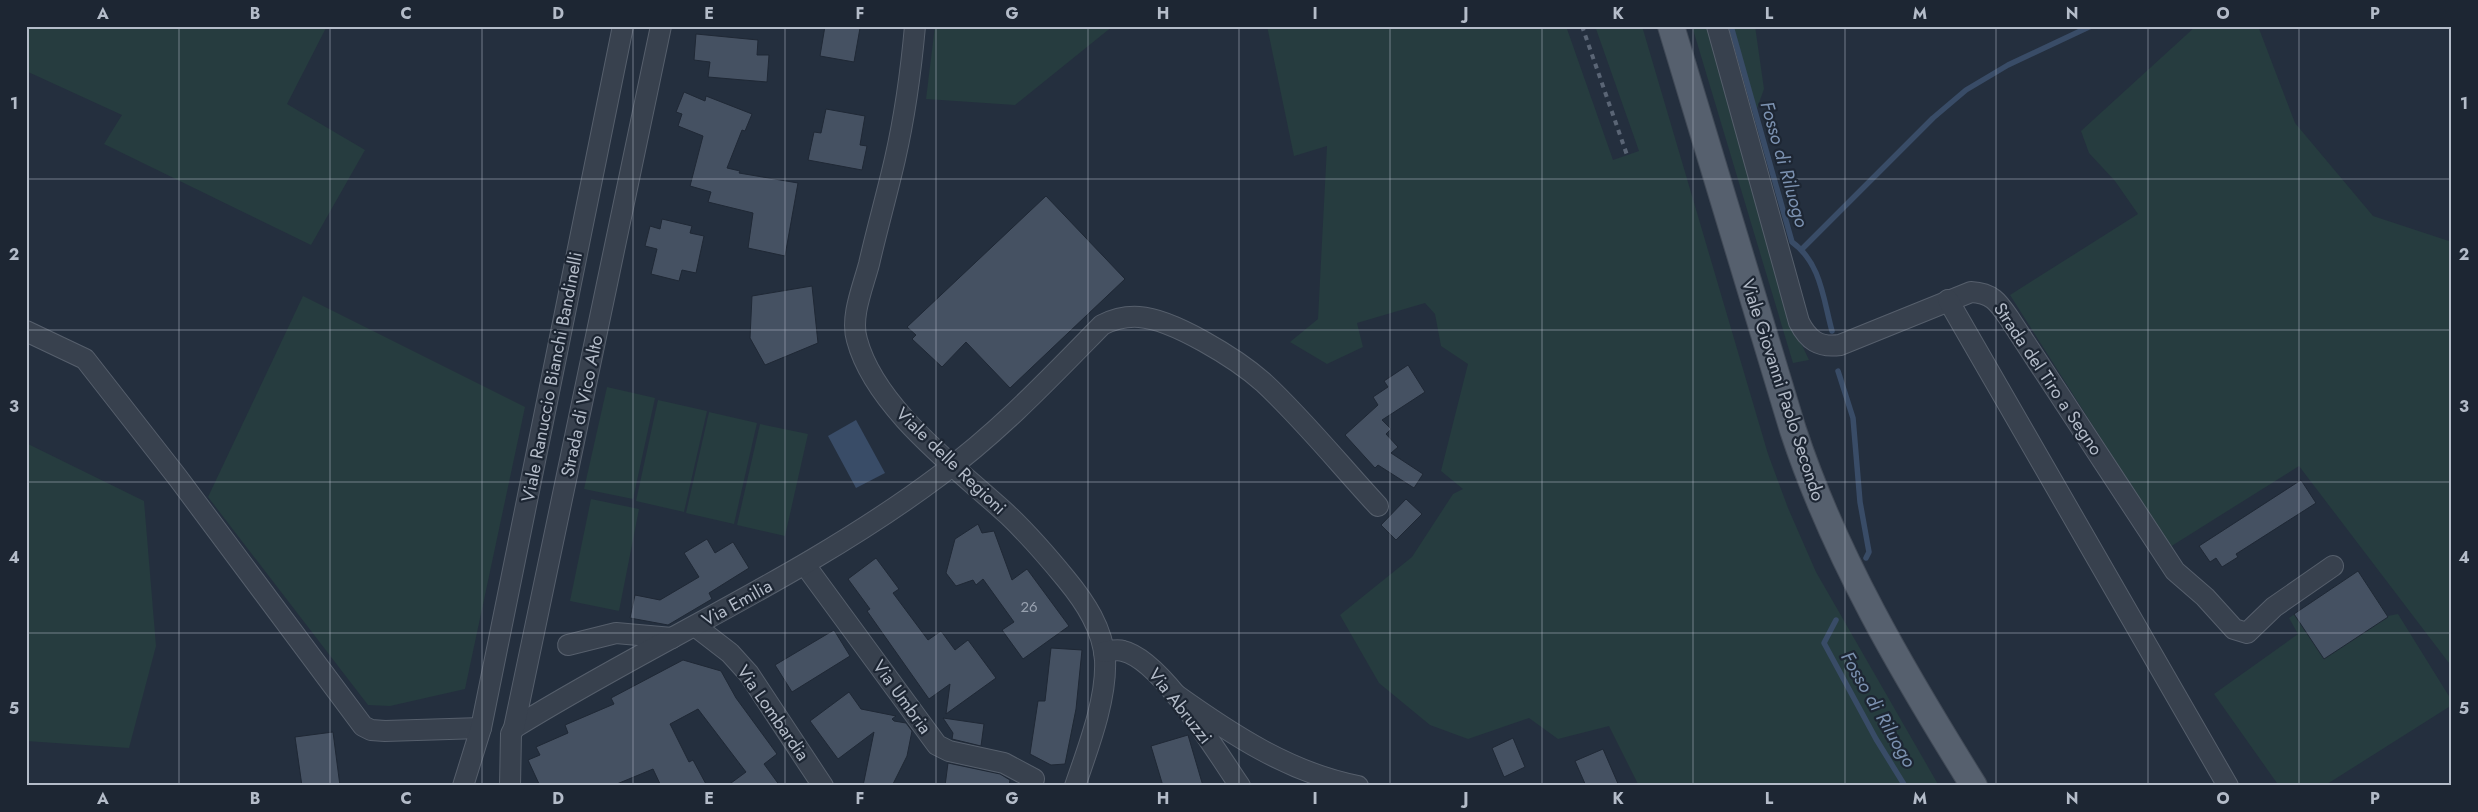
<svg xmlns="http://www.w3.org/2000/svg" width="2478" height="812" font-family="Jost,sans-serif">
  <rect width="100%" height="100%" fill="#242f3e"/>
  <!-- green -->
  <g fill="#263c3f">
    <path d="M26,26h301l-40,78 78,46 -54,95 -207,-101 18,-29 -96,-44z"/>
    <path d="M935,26h178l-98,79 -89,-6z"/>
    <path d="M1267,26h299l47,134 26,-9 -44,-125h47l126,428 20,54 28,64 123,214h-300l-30,-60 -51,13 -29,-21 -61,21 -38,-14 -51,-42 -39,-68 72,-58 41,-63 10,-5 -22,-18 27,-107 -27,-18 -6,-32 -10,-11 -68,20 6,24 -36,17 -37,-22 28,-23 9,-173 -33,10z"/>
    <path d="M1692,26h15l94,317 8,17 -16,3z"/>
    <path d="M1732,26h23l9,63 -9,25z"/>
    <path d="M2196,26h62l37,97 78,93 79,26v425l-153,-201 -129,81 -160,-252 128,-81 -23,-33 -26,-28 -8,-22z"/>
    <path d="M303,296l222,111 -60,282 -75,17 -22,-1 -160,-208z"/>
    <path d="M607,387l48,11 -22,101 -49,-10z"/>
    <path d="M658,400l49,11 -23,101 -48,-11z"/>
    <path d="M709,412l48,11 -23,101 -48,-11z"/>
    <path d="M760,424l48,10 -23,102 -48,-11z"/>
    <path d="M26,443l118,58 12,145 -27,102 -103,-7v-153l3,-8 -3,-2z"/>
    <path d="M591,499l48,10 -20,102 -49,-10z"/>
    <path d="M2358,571l30,45 10,-2 54,87v4l-128,81h-45l-65,-92 84,-60 -9,-16z"/>
  </g>
  <!-- water -->
  <path fill="#394c67" d="M856,420l29,53 -29,15 -28,-52z"/>
  <g fill="none" stroke-linecap="round" stroke-linejoin="round">
    <!-- stream -->
    <g stroke="#394c67" stroke-width="5.5">
      <path d="M1731,26l61,216c29,21 31,56 40,89"/>
      <path d="M1802,249l131,-131 33,-28 42,-25 83,-39"/>
      <path d="M1838,371l15,47 7,84 9,50 -3,6"/>
      <path d="M1836,620l-12,23 52,96 29,47"/>
    </g>
  </g>
  <!-- building -->
  <g fill="#455162" stroke="#1f2835">
    <path d="M825,26l35,2 -6,34 -34,-6z"/>
    <path d="M696,34l62,6 -1,15h12l-2,27 -59,-5 2,-15 -16,-2z"/>
    <path d="M684,92l21,9 1,-5 46,18 -7,17 -3,-1 -15,38 13,3 -1,2 59,10 -13,73 -37,-8 5,-35 -45,-11 3,-10 -21,-6 13,-50 -25,-10 4,-12 -6,-2z"/>
    <path d="M826,109l39,7 -5,29 7,1 -5,24 -54,-10 6,-28 7,1z"/>
    <path d="M1046,196l79,83 -115,109 -44,-46 -24,25 -30,-28 4,-4 -9,-8z"/>
    <path d="M662,219l30,7 -2,7 14,3 -8,37 -14,-3 -3,11 -28,-7 6,-25 -12,-3 5,-20 10,3z"/>
    <path d="M812,286l6,57 -53,22 -15,-27 2,-42z"/>
    <path d="M1408,365l17,27 -43,28 9,9 -5,5 12,13 -7,6 32,21 -9,14 -36,-23 -3,3 -30,-33 33,-30 -5,-8 15,-10 -4,-6z"/>
    <path d="M2301,480l15,23 -80,51 2,3 -16,10 -6,-9 -6,4 -11,-16z"/>
    <path d="M1406,499l16,15 -26,26 -15,-15z"/>
    <path d="M978,524l4,9 12,-2 18,49 15,-11 42,57 -46,33 -21,-29 12,-8 -31,-43 -7,6 -3,-5 -17,6 -10,-13 9,-34z"/>
    <path d="M707,539l8,14 18,-11 16,26 -40,25 3,6 -44,26 -38,-7 5,-23 25,5 39,-23 -15,-24z"/>
    <path d="M876,558l23,31 -6,4 35,47 13,-9 14,19 13,-10 28,38 -50,36 4,-30 -21,15 -62,-88 3,-2 -22,-30z"/>
    <path d="M2358,571l30,46 -64,42 -30,-45z"/>
    <path d="M834,630l16,26 -58,36 -17,-27z"/>
    <path d="M1051,648l31,2 -6,59 -11,55 -14,1 -21,-11 8,-53h7z"/>
    <path d="M683,660l38,11 15,27 41,56 -13,10 16,22h-53l19,-14 -48,-63 -28,15 19,38 4,-2 14,26h-46l-8,-17 -41,17h-72l-12,-26 12,-5 -4,-8 32,-14 -3,-8 49,-21 -3,-6z"/>
    <path d="M849,692l12,17 35,7 -4,3 2,2 12,2 6,8 -5,25 -15,30h-29l11,-54 -36,27 -28,-38z"/>
    <path d="M943,718l41,6 -3,22 -29,-7 1,-6z"/>
    <path d="M333,732l7,54h-38l-7,-49z"/>
    <path d="M1188,735l15,51h-40l-12,-40z"/>
    <path d="M1513,738l12,29 -21,10 -12,-29z"/>
    <path d="M1603,749l16,37h-33l-11,-25z"/>
    <path d="M948,763l52,11 10,6 -1,6h-64z"/>
  </g>
  <g fill="none" stroke-linecap="round" stroke-linejoin="round">
    <defs>
      <g id="minor">
        <path d="M915,26c-4,45 -10,89 -20,133 -8,35 -18,70 -26,105 -6,23 -19,53 -12,76 18,68 101,129 151,175 21,20 40,42 58,64 19,23 37,50 39,81 2,39 -17,88 -30,126"/>
        <path d="M1717,26l82,296c9,18 20,26 41,23l131,-53c21,1 27,10 38,26l166,253 30,26 29,32 13,4 27,-26 59,-41"/>
        <path d="M1948,300l280,486"/>
        <path d="M26,331l59,28 93,119 185,248 8,4 14,1 96,-3"/>
        <path d="M805,565l132,180 12,6 55,12 30,16"/>
        <path d="M695,626l35,27 19,21 74,112"/>
        <path d="M568,645l48,-12 56,5"/>
        <path d="M1104,652c6,-1 13,-3 19,-1 39,9 94,102 117,135"/>
        <path d="M1175,694c56,40 115,79 183,92"/>
        <path d="M514,728c140,-87 293,-153 425,-252 60,-44 111,-98 163,-151 12,-6 23,-9 37,-8 34,2 98,42 124,65 41,38 77,83 115,124"/>
        <path d="M463,786l18,-58 142,-702"/>
        <path d="M510,786l1,-52 3,-6 147,-702"/>
      </g>
      <path id="major" d="M1671,26l122,404c42,127 110,242 181,356"/>
    </defs>
    <!-- minor casing -->
    <use href="#minor" stroke="#565f6c" stroke-width="22"/>
    <!-- major casing -->
    <use href="#major" stroke="#414a57" stroke-width="28"/>
    <!-- minor -->
    <use href="#minor" stroke="#38414e" stroke-width="20"/>
    <!-- major -->
    <use href="#major" stroke="#56606e" stroke-width="26"/>
    <!-- rail -->
    <path stroke="#5a6575" stroke-width="4" stroke-dasharray="5 5" stroke-linecap="butt" d="M1582,26l45,129"/>
  </g>
  <!-- grid -->
  <path fill="none" stroke="#b4bcc9" stroke-width="1" stroke-opacity="0.55" d="M179,26v760M330,26v760M482,26v760M633,26v760M785,26v760M936,26v760M1088,26v760M1239,26v760M1390,26v760M1542,26v760M1693,26v760M1845,26v760M1996,26v760M2148,26v760M2299,26v760M26,179h2426M26,330h2426M26,482h2426M26,633h2426"/>
  <g text-anchor="middle" stroke-width="4.5" stroke-linejoin="round" paint-order="stroke">
    <!-- number labels -->
    <g font-size="15" fill="#98a1af">
      <text x="1029" y="612">26</text>
    </g>
    <!-- street labels -->
    <g font-size="18" fill="#b4bcc9" stroke="#1d2633">
      <text transform="translate(552 377) rotate(-79)" y="6">Viale Ranuccio Bianchi Bandinelli</text>
      <text transform="translate(2048 379) rotate(56)" y="6">Strada del Tiro a Segno</text>
      <text transform="translate(1783 390) rotate(72)" y="6">Viale Giovanni Paolo Secondo</text>
      <text transform="translate(582 406) rotate(-78)" y="6">Strada di Vico Alto</text>
      <text transform="translate(951 461) rotate(44)" y="6">Viale delle Regioni</text>
      <text transform="translate(737 603) rotate(-29)" y="6">Via Emilia</text>
      <text transform="translate(902 697) rotate(54)" y="6">Via Umbria</text>
      <text transform="translate(1180 706) rotate(52)" y="6">Via Abruzzi</text>
      <text transform="translate(773 713) rotate(55)" y="6">Via Lombardia</text>
    </g>
    <!-- water labels -->
    <g font-size="19" font-style="italic" fill="#7c92b1" stroke="#1d2633">
      <text transform="translate(1785 164) rotate(74)" y="7">Fosso di Riluogo</text>
      <text transform="translate(1879 709) rotate(60)" y="7">Fosso di Riluogo</text>
    </g>
  </g>
  <!-- border -->
  <rect width="2478" height="812" fill="none" stroke="#1d2633" stroke-width="55"/>
  <rect x="28" y="28" width="2422" height="756" fill="none" stroke="#b4bcc9" stroke-width="2"/>
  <g font-size="16" text-anchor="middle" font-weight="bold" fill="#b4bcc9">
    <text x="103" y="19">A</text>
    <text x="255" y="19">B</text>
    <text x="406" y="19">C</text>
    <text x="558" y="19">D</text>
    <text x="709" y="19">E</text>
    <text x="860" y="19">F</text>
    <text x="1012" y="19">G</text>
    <text x="1163" y="19">H</text>
    <text x="1315" y="19">I</text>
    <text x="1466" y="19">J</text>
    <text x="1618" y="19">K</text>
    <text x="1769" y="19">L</text>
    <text x="1920" y="19">M</text>
    <text x="2072" y="19">N</text>
    <text x="2223" y="19">O</text>
    <text x="2375" y="19">P</text>
    <text x="14" y="109">1</text>
    <text x="2464" y="109">1</text>
    <text x="14" y="260">2</text>
    <text x="2464" y="260">2</text>
    <text x="14" y="412">3</text>
    <text x="2464" y="412">3</text>
    <text x="14" y="563">4</text>
    <text x="2464" y="563">4</text>
    <text x="14" y="714">5</text>
    <text x="2464" y="714">5</text>
    <text x="103" y="804">A</text>
    <text x="255" y="804">B</text>
    <text x="406" y="804">C</text>
    <text x="558" y="804">D</text>
    <text x="709" y="804">E</text>
    <text x="860" y="804">F</text>
    <text x="1012" y="804">G</text>
    <text x="1163" y="804">H</text>
    <text x="1315" y="804">I</text>
    <text x="1466" y="804">J</text>
    <text x="1618" y="804">K</text>
    <text x="1769" y="804">L</text>
    <text x="1920" y="804">M</text>
    <text x="2072" y="804">N</text>
    <text x="2223" y="804">O</text>
    <text x="2375" y="804">P</text>
  </g>
</svg>
